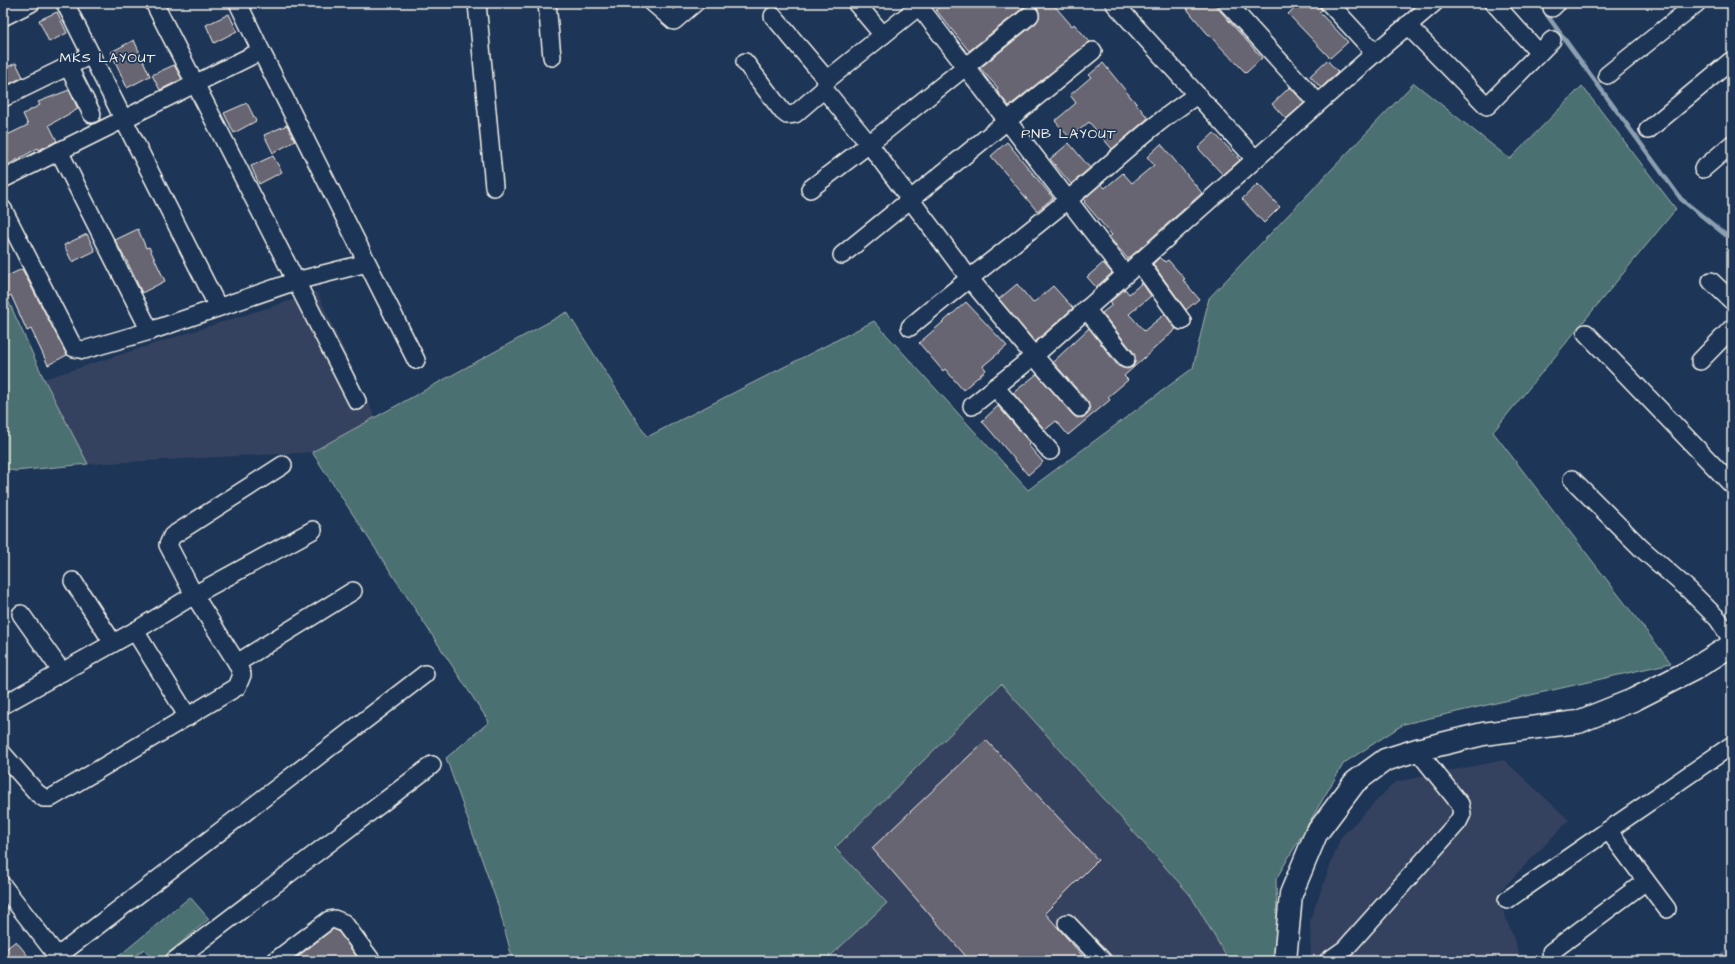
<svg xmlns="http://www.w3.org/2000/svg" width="1735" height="964" font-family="'Architects Daughter',sans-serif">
  <rect width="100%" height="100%" fill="#1d3557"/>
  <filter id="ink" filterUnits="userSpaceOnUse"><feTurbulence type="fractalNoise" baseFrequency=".025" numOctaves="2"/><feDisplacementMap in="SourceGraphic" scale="8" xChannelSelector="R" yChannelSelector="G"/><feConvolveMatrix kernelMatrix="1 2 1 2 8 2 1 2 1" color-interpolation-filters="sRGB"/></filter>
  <g filter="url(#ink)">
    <!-- built -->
    <g fill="#34435f">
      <path d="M317,292l58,125 -63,35 -224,12 -44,-85z"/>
      <path d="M1001,683l190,213 38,65h-404l62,-58 -52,-55z"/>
      <path d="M1504,760l65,60 -72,74 25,67h-211l-1,-41 31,-83 54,-55z"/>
    </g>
    <!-- green -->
    <g fill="#4c6f71" stroke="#a0b0ac">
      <path d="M1414,83l96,76 72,-73 94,123 -183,223 178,231 -267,61 -60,39 -68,116 2,82h-49l-38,-65 -190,-212 -166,164 52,55 -62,58h-312l-14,-53 -53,-150 43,-36 -177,-270 255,-140 80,125 227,-116 154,169 165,-122 16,-70z"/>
      <path d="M3,289l41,90 44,85 -73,7 -12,-3z"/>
      <path d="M190,897l19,22 -50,42h-5l-10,-12 -15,12h-16z"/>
    </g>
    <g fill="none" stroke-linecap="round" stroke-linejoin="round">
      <!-- stream -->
      <path stroke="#8ca0b1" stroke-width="4.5" d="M1547,10v5l134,184 51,41"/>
    </g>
    <!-- building -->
    <g fill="#686573" stroke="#f4f1e8">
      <path d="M944,3h108l20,23 2,-2 16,18 -81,64 -13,-16 2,-2 -18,-20 56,-45 3,-5 -1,-9 -5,-3 -9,1 -55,44 -33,-41z"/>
      <path d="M1182,3h31l49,55 -16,15 -40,-41z"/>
      <path d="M1300,3h15l7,7 -3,2 29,30 -18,16 -42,-44z"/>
      <path d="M57,12l10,21 -18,9 -10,-22z"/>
      <path d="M229,14l8,17 -23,12 -8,-18z"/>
      <path d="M134,40l16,36 -23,12 -16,-36z"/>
      <path d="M1327,60l11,12 -17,16 -11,-12z"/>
      <path d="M16,63l7,14 -18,9 -2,-4v-13z"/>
      <path d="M1103,63l45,55 -36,31 -23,-27 -19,16 -15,-17 21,-18 -6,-8 21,-18 -2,-2z"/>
      <path d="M174,65l8,14 -22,11 -8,-15z"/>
      <path d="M1290,87l14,16 -18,16 -14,-15z"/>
      <path d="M69,90l9,19 -29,16 8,16 -18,9 -1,-2 -32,18 -3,-6v-23l25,-12 -5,-11 17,-9 -2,-3z"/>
      <path d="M247,103l9,18 -22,12 -10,-20z"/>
      <path d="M287,125l8,16 -22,12 -9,-18z"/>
      <path d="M1214,133l26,27 -17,15 -25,-27z"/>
      <path d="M1007,142l46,56 -16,13 -46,-55z"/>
      <path d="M1069,143l21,25 -19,16 -21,-25z"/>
      <path d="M1161,144l41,49 -74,66 -19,-22 3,-2 -28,-33 1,-1 -1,-2 17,-15 4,4 18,-15 9,10 22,-18 -7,-8z"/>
      <path d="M273,156l9,16 -23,12 -8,-18z"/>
      <path d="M1258,184l22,23 -16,16 -22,-24z"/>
      <path d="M138,229l8,19 3,-1 16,34 -23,12 -17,-36h-1l-9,-17z"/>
      <path d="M87,234l8,17 -23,11 -8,-17z"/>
      <path d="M1160,257l5,5 3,-2 17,19 -2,1 16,19 -13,11 -33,-46z"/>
      <path d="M1103,263l9,10 -16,14 -9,-10z"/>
      <path d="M22,269l45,86 -19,10 -17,-36 -4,2 -16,-36 -3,2 -5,-11v-8z"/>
      <path d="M1142,283l9,13 -22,18 15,17 21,-17 11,15 -52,47 4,4 -20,17 2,3 -42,35 -12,-14 -11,9 -32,-37 24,-19 36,41 4,3 9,-2 4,-5 -2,-9 -35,-40 36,-34 29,38 9,3 6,-2 2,-5 -1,-9 -32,-40 10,-8 -2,-3 15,-13 4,5z"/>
      <path d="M1017,284l16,19 20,-17 20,22 -38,34 -36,-43z"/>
      <path d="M966,302l41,44 -24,20 3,4 -23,20 -18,-21 -2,2 -24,-28z"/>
      <path d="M998,406l32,37 -2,2 15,17 -15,13 -46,-54z"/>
      <path d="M986,740l112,120 -53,53 42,48h-117l-98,-113z"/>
      <path d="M333,929l5,2 22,30h-68z"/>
      <path d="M16,941l16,20h-29v-10z"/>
    </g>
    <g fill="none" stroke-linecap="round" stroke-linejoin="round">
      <!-- minor-tunnel -->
      <path stroke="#3d516d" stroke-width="17" stroke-dasharray="17 8" stroke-linecap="butt" d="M1725,961l7,-4"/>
      <defs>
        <g id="minor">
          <path d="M65,3l153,304"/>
          <path d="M154,3l203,398"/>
          <path d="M238,3l23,48"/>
          <path d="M477,3l17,184"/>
          <path d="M547,3l5,54"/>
          <path d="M653,3l21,18 21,-18"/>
          <path d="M856,3l27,32"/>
          <path d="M923,3l-96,77 -3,9 45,55 100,134 65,78 46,52"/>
          <path d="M1114,3l141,156"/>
          <path d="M1227,3l91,100"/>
          <path d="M1329,3l46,50 59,-50"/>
          <path d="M1494,3l45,50"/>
          <path d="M919,6l206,268"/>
          <path d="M1552,8l5,-5"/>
          <path d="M773,16l54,64"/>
          <path d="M3,17l28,-14"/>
          <path d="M1407,25l80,81 65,-66"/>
          <path d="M745,62l37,49 5,4 8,-1 29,-25"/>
          <path d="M68,66l24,48"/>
          <path d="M1607,75l90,-72"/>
          <path d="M3,98l88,-43"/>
          <path d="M1648,130l84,-70"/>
          <path d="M59,151l91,180 146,-50 71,-18"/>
          <path d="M1703,169l29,-25"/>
          <path d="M3,179l258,-128 155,309"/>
          <path d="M810,189l59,-45 161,-129"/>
          <path d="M3,209l71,139 10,2 66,-19"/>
          <path d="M842,255l251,-204"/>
          <path d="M1139,262l43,59"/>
          <path d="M1711,281l21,20"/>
          <path d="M1086,309l40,50"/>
          <path d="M910,327c52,-44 107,-85 160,-129 42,-35 82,-74 127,-103"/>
          <path d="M1586,333l146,152"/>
          <path d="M1700,361l32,-33"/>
          <path d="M995,387l55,64"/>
          <path d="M972,406l62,-50 341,-303"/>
          <path d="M1572,479l69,69 48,42 29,29 14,21"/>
          <path d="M73,581l40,62"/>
          <path d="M21,614l41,58"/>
          <path d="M135,631l53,86"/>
          <path d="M237,663l116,-72"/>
          <path d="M3,705l132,-74 59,-36 119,-65"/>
          <path d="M3,754l34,39 7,5h7l186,-111 5,-12 -5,-12 -43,-68 -26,-50 4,-9 111,-71"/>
          <path d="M1608,830l59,79"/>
          <path d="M3,886l58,75"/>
          <path d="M1507,900l225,-155"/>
          <path d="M1067,923l36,38"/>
          <path d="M1551,952l95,-71"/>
          <path d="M58,956l367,-282"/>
          <path d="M174,961l258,-196"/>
          <path d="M275,961l54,-41 5,-1 10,4 28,38"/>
          <path d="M1328,961l17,-12 113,-127 4,-8 -2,-10 -43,-54"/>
        </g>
        <path id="major" d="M1285,961l6,-67 25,-60 39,-52 30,-22 32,-10 66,-16 95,-12 55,-22 61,-31 38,-24"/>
      </defs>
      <!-- minor casing -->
      <use href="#minor" stroke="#f4f1e8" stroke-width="20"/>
      <!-- major casing -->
      <use href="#major" stroke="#f4f1e8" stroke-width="25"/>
      <!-- minor -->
      <use href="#minor" stroke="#1d3557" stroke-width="17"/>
      <!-- major -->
      <use href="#major" stroke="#1d3557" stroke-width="22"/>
    </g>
  </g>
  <g text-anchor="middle" stroke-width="3.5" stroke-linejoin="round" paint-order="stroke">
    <!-- neighbourhood labels -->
    <g font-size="14" letter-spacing="1" fill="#f4f1e8" stroke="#1d3557">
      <text x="108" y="62">MKS LAYOUT</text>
      <text x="1069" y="138">PNB LAYOUT</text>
    </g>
  </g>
  <!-- margin -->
  <rect width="1735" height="964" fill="none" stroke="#1d3557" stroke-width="16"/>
  <rect x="8" y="8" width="1719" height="948" fill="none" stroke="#f4f1e8" stroke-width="1.5" filter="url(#ink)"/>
</svg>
